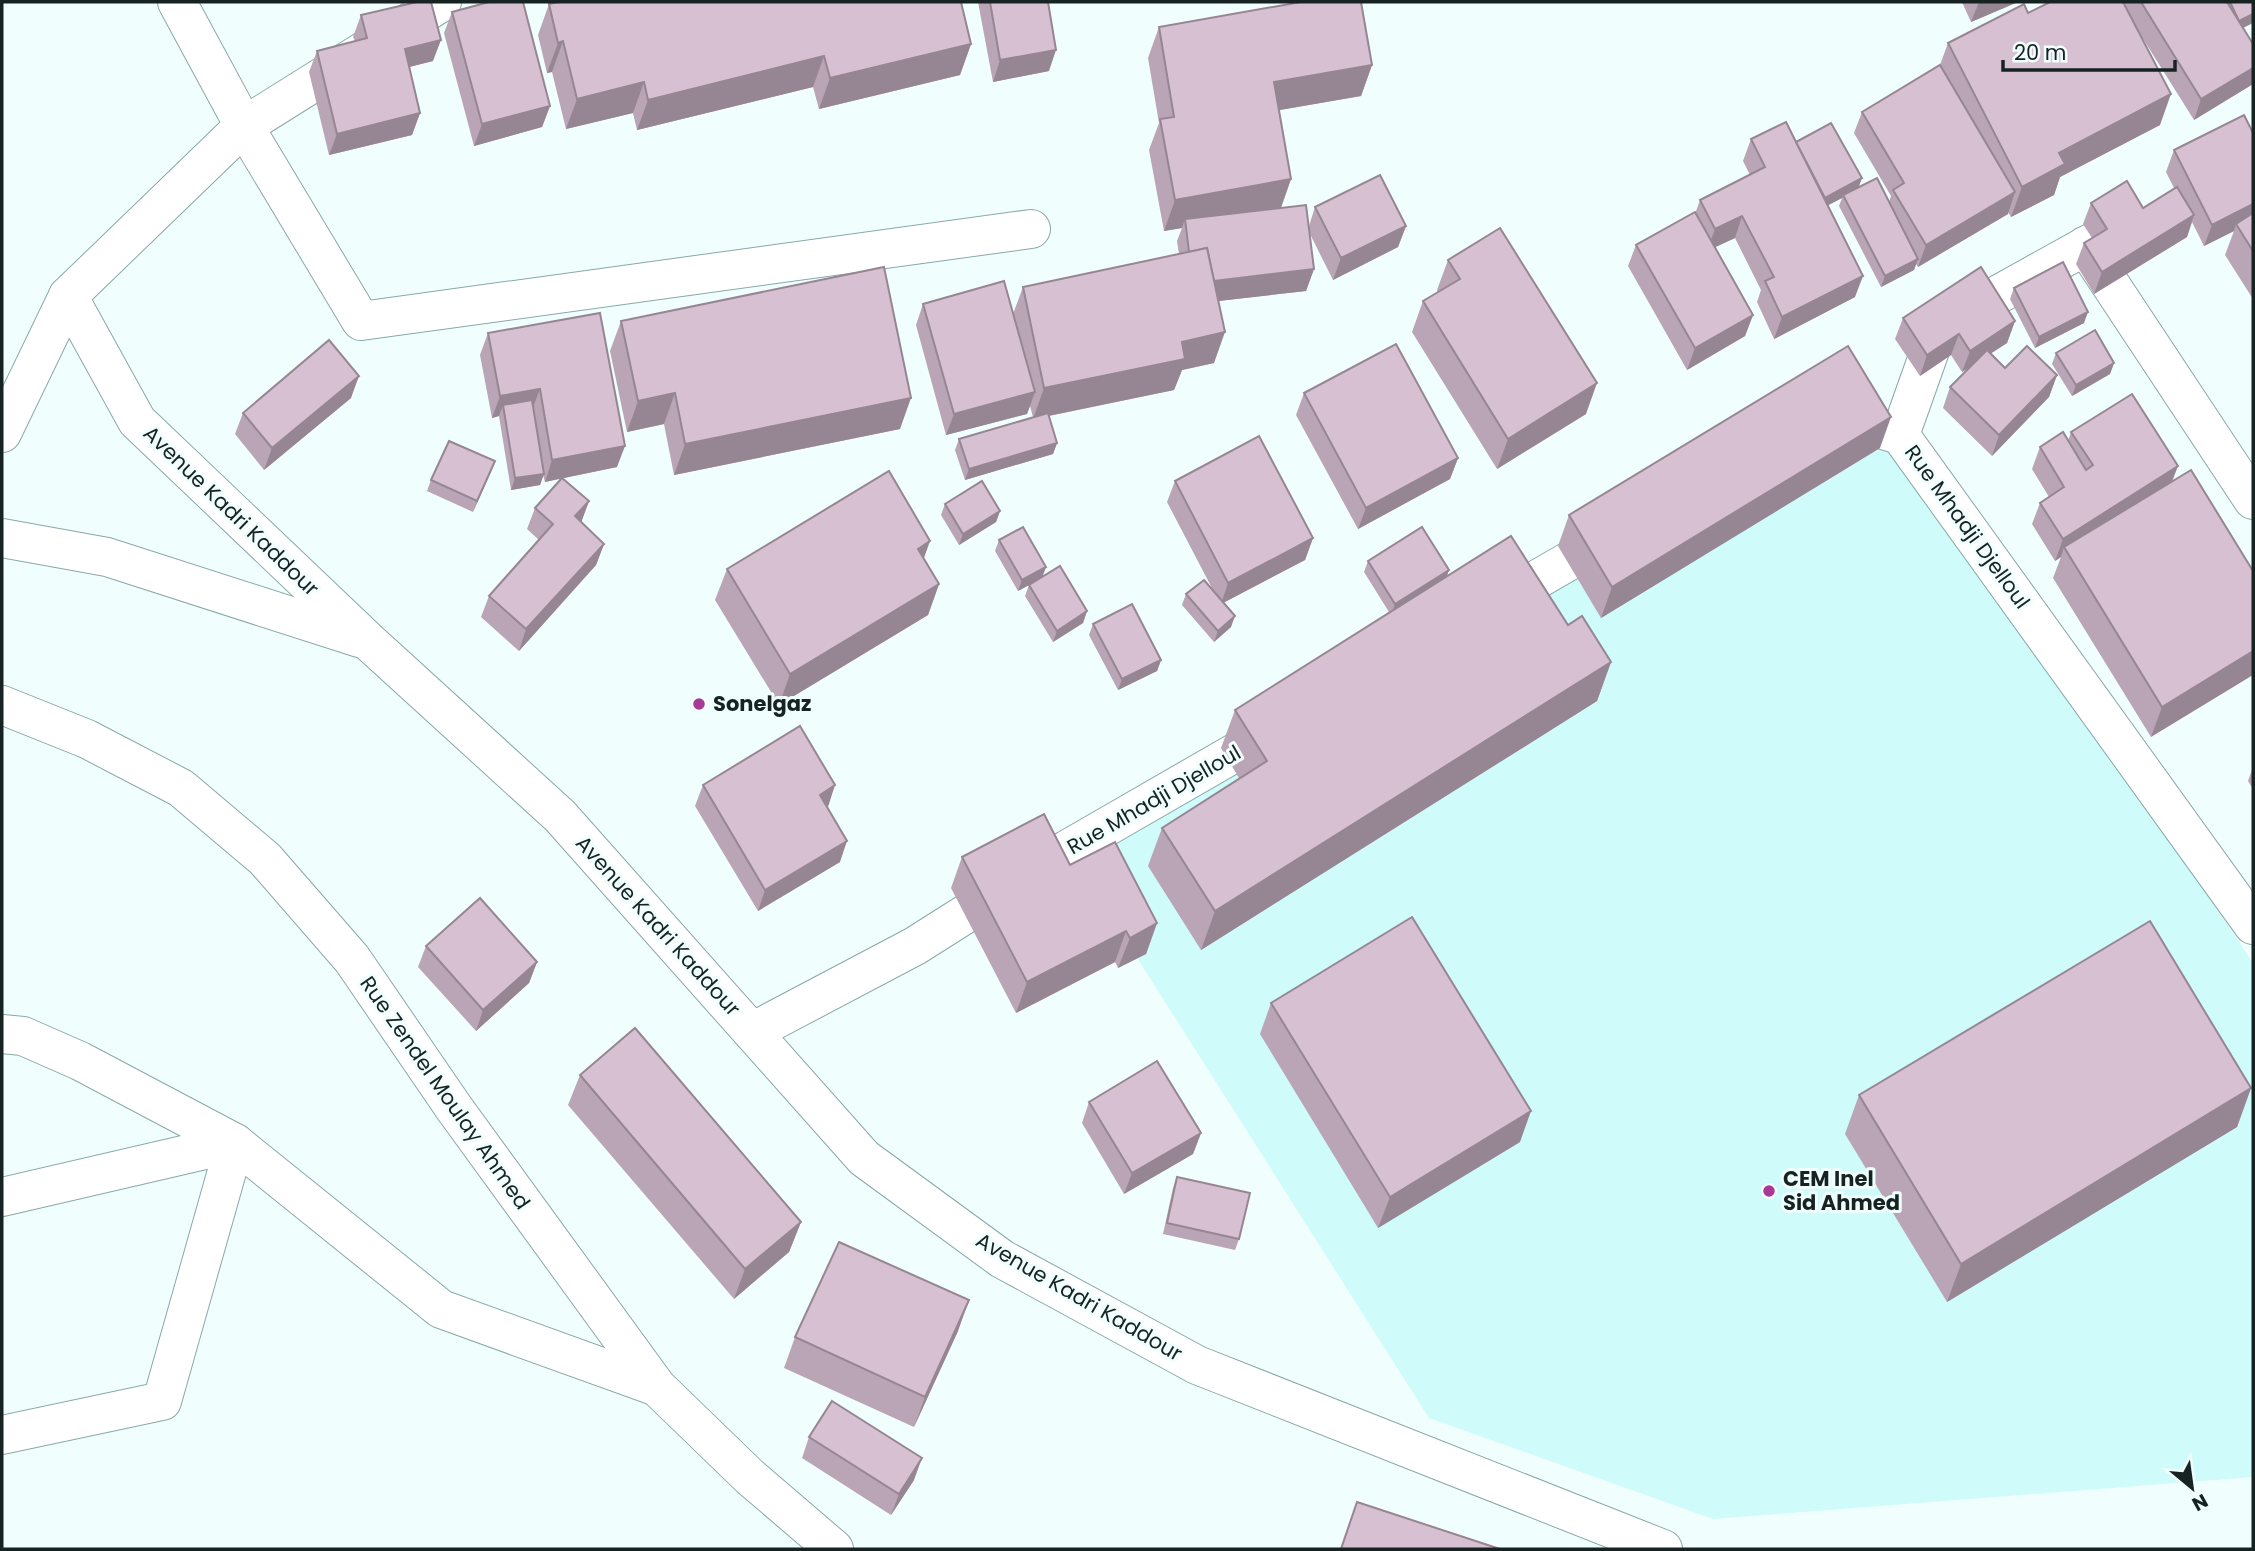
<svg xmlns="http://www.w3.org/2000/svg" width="2255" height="1551" font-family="Poppins,sans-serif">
  <rect width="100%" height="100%" fill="#f1fefe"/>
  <!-- built -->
  <path fill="#cffbfb" d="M1827,413l73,22 353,528v514l-540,42 -284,-101 -361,-569z"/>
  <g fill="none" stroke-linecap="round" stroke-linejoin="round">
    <defs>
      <g id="minor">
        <path d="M177,2l67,124 117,195 670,-92"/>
        <path d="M2085,246l168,254"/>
        <path d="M68,296l69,125 231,220 192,175 304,342 138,101 195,106 466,184"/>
        <path d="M1837,416l63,19 353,490"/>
        <path d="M2,433l66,-137 176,-170 198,-124"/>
        <path d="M1900,435l38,-107 189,-105"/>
        <path d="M2,538l105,19 252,81"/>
        <path d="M1493,605l121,-70"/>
        <path d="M752,1032l163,-86 153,-97 203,-117"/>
        <path d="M2,1034l21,2 57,25 155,82 -73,258 -160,34"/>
        <path d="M2,1197l233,-54 206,166 216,78"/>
      </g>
      <path id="major" d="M2,705l85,34 94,49 84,71 87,100 102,149 203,279 93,90 84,72"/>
    </defs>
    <!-- minor casing -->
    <use href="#minor" stroke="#89a8a8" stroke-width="40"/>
    <!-- major casing -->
    <use href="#major" stroke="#89a8a8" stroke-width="40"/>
    <!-- minor -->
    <use href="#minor" stroke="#fff" stroke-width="38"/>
    <!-- major -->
    <use href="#major" stroke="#fff" stroke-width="38"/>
  </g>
  <!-- wall -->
  <g fill="#b9a5b5">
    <path d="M978,2h70l1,69 -56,11z"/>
    <path d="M1962,2h56l-47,20z"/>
    <path d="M2125,2h128l-10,26 10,16v40l-59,36 -59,-94 25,99 -100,52 -6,18 -43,22 -3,-5v2l-90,53 -2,-3 -2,6 -33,17 -42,-81 3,-8 -14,7 27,92 -81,42 -17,-37 4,-12 -26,-52 -20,9 38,68 -8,21 -58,34 -59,-104 8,-21 59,-31 5,-14 50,-25 -7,-14 8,-22 45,3 66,36 -4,9 31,15 2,-6 -37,-63 8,-21 78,-47 8,-22 80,-30 96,-8z"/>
    <path d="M549,4l422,40 -11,31 -141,34 -6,-22 -176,43 -4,-17 -67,16 -14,-57 -5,1 -9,-38z"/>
    <path d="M452,12l98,94 -8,21 -68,19 -30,-113z"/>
    <path d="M361,15l72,46 -24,6 11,46 -8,22 -83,20 -20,-83 8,-21 38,-10 -2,-4z"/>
    <path d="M1159,27l213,38 -11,31 -82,14 12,69 -10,29 28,18 6,-19 91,19 -8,21 -65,33 -24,-48 5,37 -8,22 -88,10 -4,62 -32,7 -8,20 -125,26 8,27 -4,11 -88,26 -10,-30 4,-11 74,-22 -3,-11 -3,8 -81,21 -30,-110 7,-21 90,10 10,-27 156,-33 -2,-13 5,-13 -18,3 -15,-81 10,-27 -11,-65z"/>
    <path d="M2253,133v166l-28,-44 9,-24 -30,15 -12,-24 -5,15 -93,57 -18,-30 8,-21 8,-5 -9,-14 8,-21 52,5 31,-20 -8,-16 8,-22z"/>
    <path d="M1448,260l138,154 -89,55 -85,-137 11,-31 15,-8 -1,-3z"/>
    <path d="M2014,288l70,35 -49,25 -25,-49z"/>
    <path d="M1903,318l112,3 -8,22 -17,11 15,14 52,7 -8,22 -57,59 -49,-48 7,-21 20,-20 -8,5 -11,-17 -31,21 -25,-37z"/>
    <path d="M621,321l279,108 -226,46 -10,-51 -37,8 -17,-81z"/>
    <path d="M488,333l129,134 -54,11 26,23 -8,21 23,22 -8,21 -77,86 -38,-34 8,-21 50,-56 -12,-11 8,-21 26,-30 -16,4 -2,-7 -3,10 -29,5 -12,-74 -7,2 -12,-63z"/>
    <path d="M2056,353l58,10 -4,11 -38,22 -20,-32z"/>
    <path d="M1304,393l154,65 -8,21 -92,50 -62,-114z"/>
    <path d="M351,398l-87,72 -29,-36 8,-21z"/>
    <path d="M2071,432l101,50 81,89 -102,166 -98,-159 8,-21 -6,4 -23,-37 8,-21 9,-6 -17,-28 8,-22 28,-6z"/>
    <path d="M1880,448l-279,170 -43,-72 11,-31z"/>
    <path d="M495,461l-22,51 -46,-21 4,-11z"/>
    <path d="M1175,481l138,57 -8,22 -82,43 8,24 -17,15 -32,-37 4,-11 28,-2 -47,-90z"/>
    <path d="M945,504l55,7 -4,11 -37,23 -18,-30z"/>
    <path d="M999,540l47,27 -4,10 45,34 -4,12 -30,19 -28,-46 4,-11 -11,6 -23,-40z"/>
    <path d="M924,559l15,25 -11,31 -149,90 -64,-105 12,-31z"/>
    <path d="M1368,561l81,9 -2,6 121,49 43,37 -14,39 -396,249 -53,-84 14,-38 77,-50 -18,-30 14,-38 154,-98 -25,-40z"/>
    <path d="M1093,624l68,36 -4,11 -39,19 -29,-55z"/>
    <path d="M2253,767v22l-5,-8z"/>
    <path d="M703,785l124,22 13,55 -82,49 -63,-105z"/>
    <path d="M962,857l108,8 87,58 -11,31 -28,14 -3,-6 -99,51 -65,-125z"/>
    <path d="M426,946l111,16 -8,21 -53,48 -58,-64z"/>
    <path d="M1271,1003l249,139 -142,86 -118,-194z"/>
    <path d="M580,1075l221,147 -12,30 -55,47 -166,-194z"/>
    <path d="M2251,1088l-14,39 -290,175 -102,-168 14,-39z"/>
    <path d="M1089,1102l112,31 -8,21 -69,40 -42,-71z"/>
    <path d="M1177,1177l62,62 -4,11 -72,-16 10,-46z"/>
    <path d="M958,1331l-44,96 -130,-59 11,-31z"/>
    <path d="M809,1437l105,43 -23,35 -89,-57z"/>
  </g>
  <!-- shaded-wall -->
  <g fill="#968693">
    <path d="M1979,2h39l-47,20z"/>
    <path d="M2253,14v9l-18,9 4,-11z"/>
    <path d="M441,40l-8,21 -36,9 8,-21z"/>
    <path d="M563,41l-11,31 -5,1 11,-30z"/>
    <path d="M971,44l-11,31 -141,34 11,-31z"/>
    <path d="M1056,50l-7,21 -56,11 7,-22z"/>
    <path d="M824,56l-11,31 -176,43 11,-30z"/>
    <path d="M1372,65l-11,31 -98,17 11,-31z"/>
    <path d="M2253,68v16l-59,36 7,-21z"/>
    <path d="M644,82l-11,31 -67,16 11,-30z"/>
    <path d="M2171,94l-11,31 -100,52 -6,18 -43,22 11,-30 37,-34z"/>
    <path d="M550,106l-8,21 -68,19 8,-22z"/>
    <path d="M420,113l-8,22 -83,20 8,-21z"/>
    <path d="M1862,178l-4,11 -15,6 -1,3 -21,11 4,-11z"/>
    <path d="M1291,179l-11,31 -95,9 -3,9 -18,3 11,-31z"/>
    <path d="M2015,192l-7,22 -90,53 8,-22z"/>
    <path d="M2253,204v17l-17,3 -2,7 -30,15 8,-21z"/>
    <path d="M2194,215l-7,22 -93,57 8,-22z"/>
    <path d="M1742,216l-7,22 -28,13 8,-22z"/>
    <path d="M1406,226l-8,21 -65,33 8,-22z"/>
    <path d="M1918,259l-4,11 -33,17 4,-11z"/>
    <path d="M1314,269l-8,22 -105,12 8,-22z"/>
    <path d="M1863,276l-8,21 -81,42 8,-22z"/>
    <path d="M2088,312l-4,11 -49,25 4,-11z"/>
    <path d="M1753,315l-8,21 -58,34 8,-22z"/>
    <path d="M2015,321l-8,22 -45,29 8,-21z"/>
    <path d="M1225,332l-11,31 -32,7 -8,20 -141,29 11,-31 138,-46z"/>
    <path d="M1959,334l-8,21 -31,21 7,-21z"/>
    <path d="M2114,363l-4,11 -38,22 4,-11z"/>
    <path d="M2057,375l-8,22 -57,59 7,-21z"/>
    <path d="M359,376l-8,22 -87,72 8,-22z"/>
    <path d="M1597,383l-11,31 -89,55 11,-30z"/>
    <path d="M540,389l-8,21 -29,-5 -4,11 -7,2 8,-22z"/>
    <path d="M1035,392l-8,22 -81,21 8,-21z"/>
    <path d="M675,393l-11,31 -37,8 11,-31z"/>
    <path d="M911,398l-11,31 -226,46 11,-31z"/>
    <path d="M1891,417l-11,31 -279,170 11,-31z"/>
    <path d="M1057,443l-4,11 -88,26 4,-11z"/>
    <path d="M625,446l-8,21 -72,15 7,-22z"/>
    <path d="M1458,458l-8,21 -92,50 8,-21z"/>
    <path d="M495,461l-4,11 -18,40 4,-11z"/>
    <path d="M2178,466l-8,21 -106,60 -3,10 -6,4 8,-22z"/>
    <path d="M544,474l-4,11 -29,5 4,-12z"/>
    <path d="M589,501l-8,22 -6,-7z"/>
    <path d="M1000,511l-4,11 -37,23 4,-11z"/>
    <path d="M1313,538l-8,22 -84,44 7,-21z"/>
    <path d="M930,541l-11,31 -1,-23z"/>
    <path d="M604,544l-8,21 -77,86 7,-22z"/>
    <path d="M1046,567l-4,11 -24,13 4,-11z"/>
    <path d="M1449,570l-4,11 -54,34 4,-11z"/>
    <path d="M939,584l-11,31 -149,90 11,-31z"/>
    <path d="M1087,611l-4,12 -30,19 4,-11z"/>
    <path d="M1235,616l-4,11 -17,15 4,-11z"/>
    <path d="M2253,651v24l-102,62 11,-30z"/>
    <path d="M1161,660l-4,11 -39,19 4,-11z"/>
    <path d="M1611,662l-14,39 -396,249 14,-39z"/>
    <path d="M835,785l-7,22 -8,-12z"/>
    <path d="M847,841l-7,21 -82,49 7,-21z"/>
    <path d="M1157,923l-11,31 -28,14 12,-30z"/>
    <path d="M1126,931l-11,31 -99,51 11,-31z"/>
    <path d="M537,962l-8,21 -53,48 7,-21z"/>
    <path d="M2251,1088l-14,39 -290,175 14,-38z"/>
    <path d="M1531,1111l-11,31 -142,86 12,-31z"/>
    <path d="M1201,1133l-8,21 -69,40 8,-21z"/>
    <path d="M801,1222l-12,30 -55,47 11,-30z"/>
    <path d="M969,1300l-11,31 -44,96 11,-30z"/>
    <path d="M922,1458l-8,22 -23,35 8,-21z"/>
  </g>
  <!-- building -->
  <g fill="#d7c0d2" stroke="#968693" stroke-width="2">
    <path d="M417,2h14l10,38 -36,9 15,64 -83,21 -20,-83 50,-13 -6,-23z"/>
    <path d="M489,2h34l27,104 -68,18 -30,-112z"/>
    <path d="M559,2h402l10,42 -141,34 -6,-22 -176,44 -4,-18 -67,17 -14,-58 -5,2 -9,-39z"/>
    <path d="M990,2h58l8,48 -56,10z"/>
    <path d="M1301,2h60l11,63 -98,17 17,97 -116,21 -15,-81 14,-2 -15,-90z"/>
    <path d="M2050,2h73l48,92 -112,59 6,11 -43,23 -74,-144 76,-39 4,9z"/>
    <path d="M2141,2h86l26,42v24l-52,31z"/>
    <path d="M2230,2h23v12l-14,7z"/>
    <path d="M1940,65l75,127 -89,53 -33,-55 11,-7 -42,-71z"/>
    <path d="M2244,115l9,18v71l-41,21 -38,-75z"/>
    <path d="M1786,122l77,154 -81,41 -17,-36 9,-4 -32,-61 -27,13 -15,-29 65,-33 -14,-28z"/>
    <path d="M1831,123l31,55 -37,20 -29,-56z"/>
    <path d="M1380,175l26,51 -65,32 -26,-51z"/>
    <path d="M1877,178l41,81 -33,17 -42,-81z"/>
    <path d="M2127,181l16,27 34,-21 17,28 -92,57 -18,-29 23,-14 -16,-26z"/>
    <path d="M1306,205l8,64 -100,12 -7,-33 -18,4 -4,-33z"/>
    <path d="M1695,212l58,103 -58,33 -59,-103z"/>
    <path d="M2253,213v38l-17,-27z"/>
    <path d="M1500,228l97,155 -89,56 -85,-138 37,-22 -12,-19z"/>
    <path d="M1207,248l18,84 -43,10 3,17 -141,29 -21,-101z"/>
    <path d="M2063,262l25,50 -49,25 -25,-49z"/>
    <path d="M884,267l27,131 -226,46 -10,-51 -37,8 -17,-80z"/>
    <path d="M1981,267l34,54 -45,30 -11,-17 -32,21 -24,-37z"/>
    <path d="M1004,281l31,111 -81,22 -31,-110z"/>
    <path d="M600,313l25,133 -73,14 -12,-71 -40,7 -12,-63z"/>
    <path d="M2095,330l19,33 -38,22 -20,-32z"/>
    <path d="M329,340l30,36 -87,72 -29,-35z"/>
    <path d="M1396,344l62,114 -92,50 -62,-115z"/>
    <path d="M1848,346l43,71 -279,170 -43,-72z"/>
    <path d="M2027,346l30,29 -58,60 -49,-48 37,-37 18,18z"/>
    <path d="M2132,394l46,72 -115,73 -23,-36 24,-16 -24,-40 23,-15 23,38 7,-5 -22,-33z"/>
    <path d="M532,400l12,74 -29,4 -12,-73z"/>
    <path d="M1048,413l9,30 -88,26 -10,-30z"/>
    <path d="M1259,436l54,102 -85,45 -53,-102z"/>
    <path d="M449,441l46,20 -18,40 -46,-21z"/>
    <path d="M2191,470l62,101v80l-91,56 -98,-160z"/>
    <path d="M889,471l41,70 -12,8 21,35 -149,90 -63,-105z"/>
    <path d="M562,478l27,23 -14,15 29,28 -78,85 -37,-33 64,-72 -18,-16z"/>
    <path d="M982,481l18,30 -37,23 -18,-30z"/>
    <path d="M1023,527l23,40 -24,13 -23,-40z"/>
    <path d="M1422,527l27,43 -54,34 -27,-43z"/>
    <path d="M1511,536l57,89 14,-9 29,46 -396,249 -53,-83 105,-67 -32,-51z"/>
    <path d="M1060,566l27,45 -30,20 -28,-46z"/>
    <path d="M1204,580l31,36 -17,15 -32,-37z"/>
    <path d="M1132,604l29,56 -39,19 -29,-55z"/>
    <path d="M800,726l35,59 -15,10 27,46 -82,49 -62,-105z"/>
    <path d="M1044,814l26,51 45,-23 42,81 -27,15 -4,-7 -99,51 -65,-125z"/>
    <path d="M480,898l57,64 -54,48 -57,-64z"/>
    <path d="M1412,917l119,194 -141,86 -119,-194z"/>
    <path d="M2150,921l101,167 -290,176 -102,-169z"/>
    <path d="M635,1028l166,194 -56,47 -165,-194z"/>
    <path d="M1157,1061l44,72 -69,40 -43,-71z"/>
    <path d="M1177,1177l73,16 -11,46 -72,-16z"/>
    <path d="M839,1242l130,58 -44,97 -130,-60z"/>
    <path d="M832,1401l90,57 -23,36 -90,-57z"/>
    <path d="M1357,1502l143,47h-159z"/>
  </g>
  <!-- markers -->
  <g fill="#a83997" stroke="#f1fefe" stroke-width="2.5">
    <circle cx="699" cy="704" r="7"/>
    <circle cx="1769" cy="1191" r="7"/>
  </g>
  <g text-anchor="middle" stroke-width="6" stroke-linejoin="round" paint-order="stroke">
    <!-- street labels -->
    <g font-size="21" fill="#172323" stroke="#f1fefe">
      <text transform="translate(231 511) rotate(44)" y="7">Avenue Kadri Kaddour</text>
      <text transform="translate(1967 527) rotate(54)" y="7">Rue Mhadji Djelloul</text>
      <text transform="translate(1154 800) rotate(-30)" y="7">Rue Mhadji Djelloul</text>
      <text transform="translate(658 926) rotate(48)" y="7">Avenue Kadri Kaddour</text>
      <text transform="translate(445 1093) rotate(55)" y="7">Rue Zendel Moulay Ahmed</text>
      <text transform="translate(1079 1297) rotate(30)" y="7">Avenue Kadri Kaddour</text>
    </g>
    <!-- poi labels -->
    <g font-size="21" font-weight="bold" fill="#172323" stroke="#f1fefe" text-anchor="start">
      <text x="713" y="711">Sonelgaz</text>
      <text x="1783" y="1186">CEM Inel<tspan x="1783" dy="24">Sid Ahmed</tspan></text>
    </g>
  </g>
  <!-- border -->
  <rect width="2255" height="1551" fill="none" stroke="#172323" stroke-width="7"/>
  <!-- north arrow -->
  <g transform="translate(2192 1488) rotate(151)" stroke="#f1fefe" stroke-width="5" paint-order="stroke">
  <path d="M0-5L12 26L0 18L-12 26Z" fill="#172323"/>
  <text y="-10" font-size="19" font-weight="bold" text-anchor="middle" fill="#172323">N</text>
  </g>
  <!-- scale -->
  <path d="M2003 60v10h172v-10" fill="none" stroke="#172323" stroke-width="3.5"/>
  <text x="2014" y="60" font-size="21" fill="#172323" stroke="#f1fefe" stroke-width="5" paint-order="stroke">20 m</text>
</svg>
